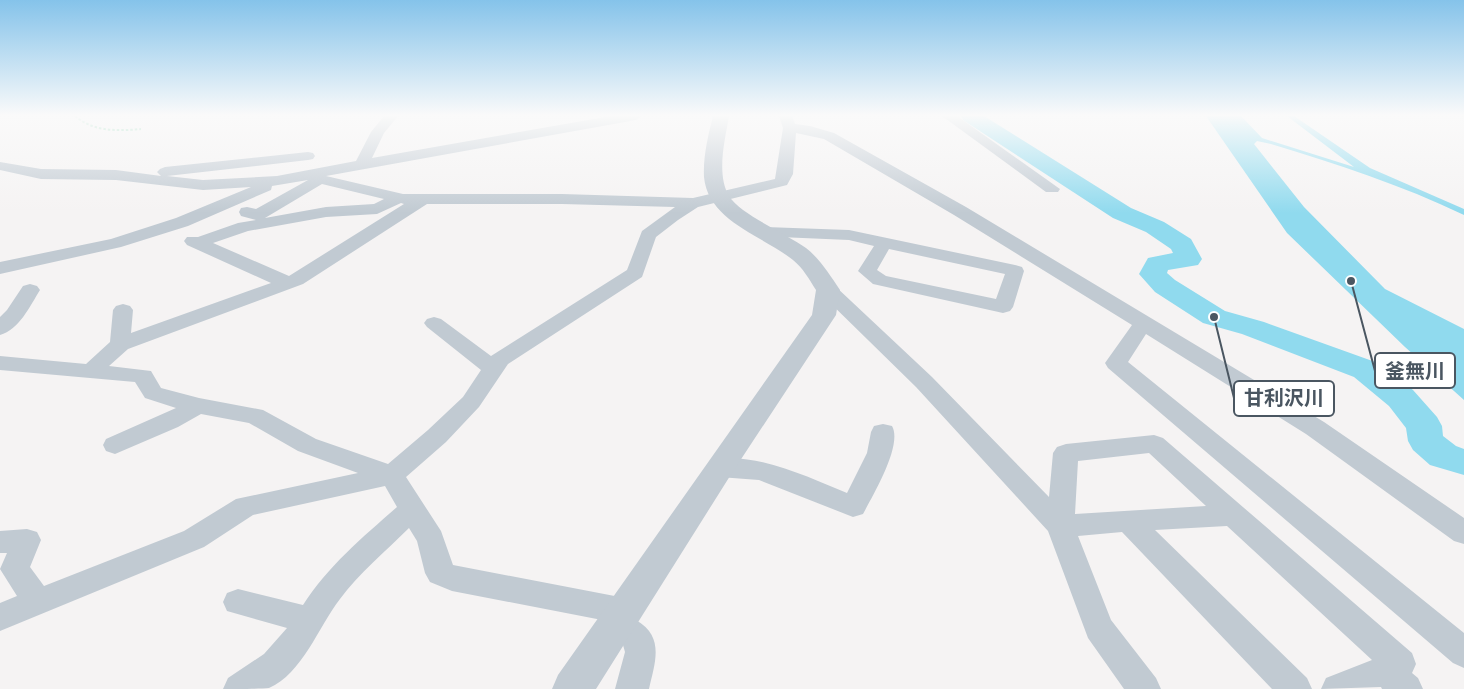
<svg xmlns="http://www.w3.org/2000/svg" width="1464" height="689" font-family="Figtree,'Noto Sans JP',sans-serif">
  <rect width="100%" height="100%" fill="#f5f3f3"/>
  <!-- water -->
  <path fill="#90daee" d="M1206,116h35l21,22 92,29 -67,-51h7l76,52 94,41v6c-62,-30 -128,-51 -193,-71l-14,-3 -3,3 50,63 81,82 79,40v71l-59,-53 -118,-114z"/>
  <g fill="none" stroke-linecap="round" stroke-linejoin="round">
    <!-- river -->
    <path fill="#90daee" fill-rule="evenodd" d="M961,116h23l147,92 33,14 27,17 11,20 -4,6 -30,5 -1,3 8,7 50,31 39,11 114,41 35,27 24,27 5,9 1,10 13,10 8,3v26l-34,-10 -17,-15 -5,-9 -2,-13 -17,-22 -35,-29 -112,-43 -39,-11 -48,-31 -16,-18 9,-16 25,-5 -2,-4 -25,-17 -33,-14 -150,-98z"/>
    <!-- path -->
    <path stroke="#7ad0a6" stroke-width="2" stroke-dasharray="2.5 2" stroke-linecap="butt" d="M75,116c19,16 42,15 66,13"/>
    <!-- minor -->
    <g fill="#c1cad2" fill-rule="evenodd">
      <path d="M384,116h14l-14,17 -12,25 239,-42h31l-6,4 -310,56 77,18h159l131,4 82,-19 8,-51 -4,-12h13l3,8 15,2 24,7 132,74 358,215 140,96v26l-10,-3 -148,-107 -160,-100 -18,28 336,271v35l-11,-5 -345,-295 -3,-5 27,-38 -178,-110 -130,-76 -28,-6 -3,41 -6,11 -89,22 -20,13 -22,17 -14,40 -134,87 -29,43 -33,35 -40,35 35,54 12,34 172,33 11,4 4,9 -4,9c29,17 19,42 13,69h-34l10,-37 -2,-7 -18,-11 -5,-10 2,-4 -150,-29 -22,-9 -5,-9 -8,-32 -8,-13c-23,23 -50,45 -69,71 -21,27 -38,75 -71,89 -9,1 -35,1 -46,1l5,-11 36,-24 23,-26 -60,-17 -4,-9 4,-9 11,-4 65,16c25,-39 60,-68 94,-98l-12,-21 -132,29 -49,32 -204,84v-28l17,-7 -17,-27 7,-16h-7v-22l27,-2 10,3 4,8 -11,27 14,19 140,-55 52,-32 122,-26 -60,-22 -49,-28 -48,-9 -23,13 -63,27 -9,-3 -3,-6 3,-6 70,-31 -31,-10 -10,-16 -135,-12v-14l86,8 24,-22 3,-32 3,-4 7,-2 7,2 3,4 -2,23 140,-50 -84,-38 -3,-4 3,-4h11l40,-14 18,-3 -15,-4 -2,-4 2,-4 6,-1 9,2 52,-29 -36,6 -1,4 -83,36 -67,21 -121,27v-12l111,-23 65,-21 75,-31 -48,3 -87,-10 -75,-1 -41,-9v-8l41,7 75,1 45,6 -4,-4 3,-3 5,-2 143,-15 5,1 2,3 -2,3 -5,1 -141,16 36,4 74,-4 79,-15 15,-29zM322,184l62,15 -10,5 -48,3 -61,11zM401,203l3,1 -115,72 -76,-33 35,-12 78,-14 51,-3zM427,204h135l113,3 -33,24 -15,39 -136,86 -50,-37 -7,-2 -7,2 -3,4 3,4 54,43 -18,27 -35,33 -40,34 -72,-25 -53,-29 -64,-12 -38,-10 -10,-17 -42,-5 19,-17 175,-65z"/>
      <path d="M942,116h15l103,73 -2,3h-12z"/>
      <path d="M765,227l84,3 166,35 7,2 2,4 -11,36 -3,4 -7,2 -130,-29 -15,-13 16,-25 -25,-6 -90,-4 -3,-4 3,-4zM889,249l116,25 -9,25 -110,-23 -9,-6z"/>
      <path d="M30,284l7,2 3,4c-10,16 -21,40 -40,45v-18l7,-7 16,-24z"/>
      <path d="M828,284l7,2 97,91 117,120 4,-44 4,-6 9,-3 88,-9 9,3 249,215 4,11 -4,9 6,5 5,11h-41l-1,-2 -60,2 5,-11 46,-18 -145,-134 -72,4 152,148 5,11h-40l-150,-157 -44,4 33,84 45,58 5,11h-37l-36,-51 -40,-107 -132,-144 -95,-93 -3,-4 3,-4zM1149,453l57,53 -131,8 3,-53z"/>
      <path d="M883,424l9,2c11,19 -19,69 -29,88l-10,3 -94,-37 -40,-3 -9,-2 -4,-7 4,-7c40,-12 100,17 137,32l20,-40 4,-21 3,-6z"/>
    </g>
    <!-- tertiary -->
    <path fill="#c1cad2" fill-rule="evenodd" d="M713,116h16c-4,24 -13,58 0,80 12,19 58,38 77,52 14,11 24,27 34,42l-4,25 -106,161 -134,213h-44l6,-14 254,-360 4,-25c-7,-11 -13,-22 -23,-30 -30,-24 -85,-39 -89,-83 -1,-20 4,-41 9,-61z"/>
  </g>
  <!-- sky -->
  <linearGradient id="sky" x2="0" y2="1"><stop stop-color="#85c3ea"/><stop offset="0.54" stop-color="#fafafa"/><stop offset="1" stop-color="#fafafa" stop-opacity="0"/></linearGradient>
  <rect width="1464" height="213" fill="url(#sky)"/>
  <!-- callouts -->
  <path fill="none" stroke="#4a5661" stroke-width="2" d="M1351 281L1375 371M1214 317L1234 398"/>
  <g fill="#4a5661" stroke="#fff" stroke-width="2">
    <circle cx="1351" cy="281" r="5"/>
    <circle cx="1214" cy="317" r="5"/>
  </g>
  <g fill="#fff" stroke="#4a5661" stroke-width="2">
    <rect x="1375" y="353" width="80" height="35" rx="5"/>
    <rect x="1234" y="381" width="100" height="35" rx="5"/>
  </g>
  <g font-size="20" text-anchor="middle" font-weight="bold" fill="#4a5661">
    <text x="1415" y="378">釜無川</text>
    <text x="1284" y="405">甘利沢川</text>
  </g>
</svg>
